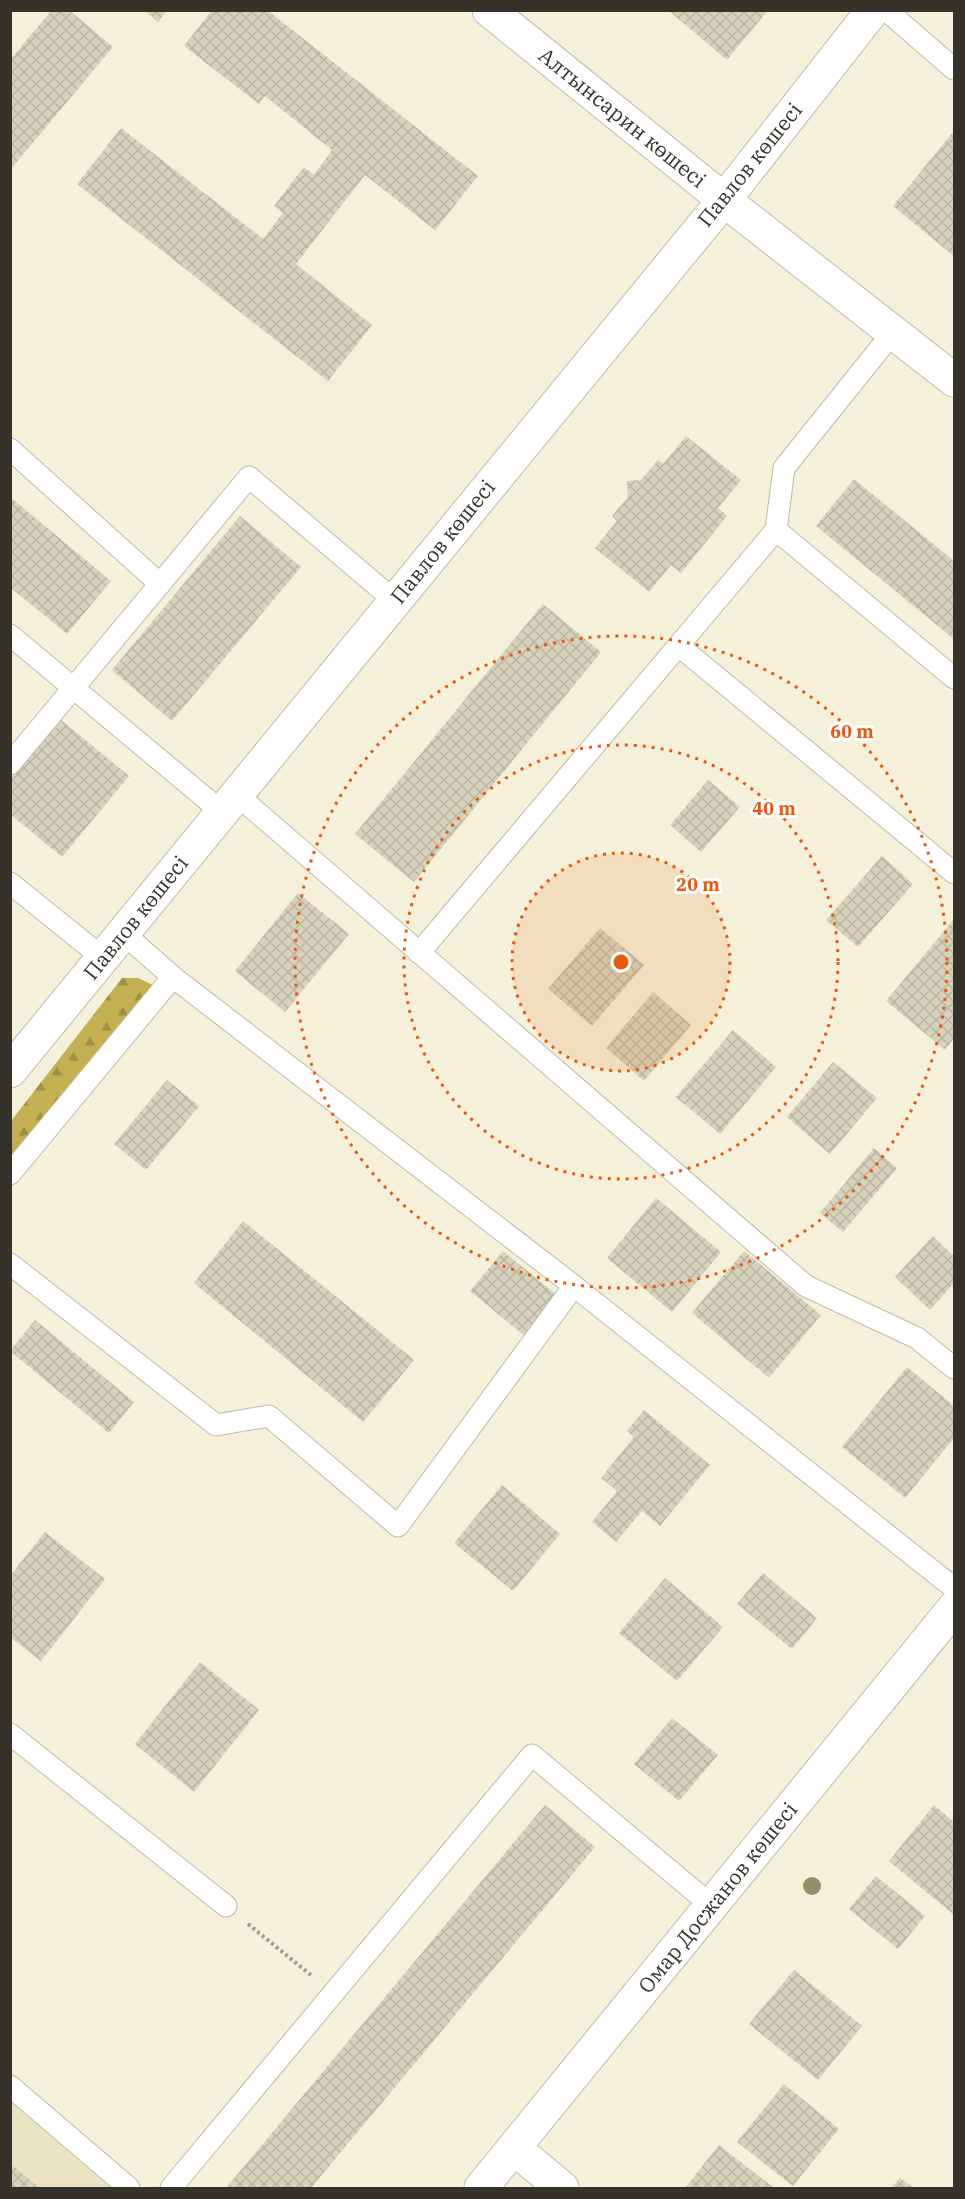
<svg xmlns="http://www.w3.org/2000/svg" width="965" height="2199" font-family="'IBM Plex Serif',serif">
  <defs>
    <pattern id="forest-firs" width="22" height="20" patternUnits="userSpaceOnUse" patternTransform="scale(1.5)"><rect width="22" height="20" fill="#c3b052"/><path d="M5 1l3.5 6h-7zM16 11l3.5 6h-7z" fill="#9f9044"/></pattern>
    <pattern id="building-cross-hatch" width="8" height="8" patternUnits="userSpaceOnUse" patternTransform="scale(1.5)"><rect width="8" height="8" fill="#d7d2bc"/><path d="M0 0l8 8M0 8l8-8" fill="none" stroke="#b9b5a2"/></pattern>
  </defs>
  <rect width="100%" height="100%" fill="#f5f0d9"/>
  <!-- built -->
  <path fill="#eae4c5" d="M11,2102l100,86h-100z"/>
  <!-- forest -->
  <path fill="url(#forest-firs)" d="M122,978h16l15,7 -142,171v-35z"/>
  <!-- building -->
  <g fill="url(#building-cross-hatch)">
    <path d="M52,10h17l44,37 -103,123v-110z"/>
    <path d="M144,10h23l-9,12z"/>
    <path d="M212,10h55l211,166 -43,54 -70,-55 -69,89 76,61 -44,56 -251,-197 44,-56 142,111 20,-26 -9,-7 30,-39 10,8 18,-25 -67,-54 -6,8 -75,-58z"/>
    <path d="M668,10h100l-41,50z"/>
    <path d="M952,133l2,1v122l-61,-50z"/>
    <path d="M686,436l55,44 -23,28 9,8 -46,57 -10,-8 -22,27 -54,-44 22,-27 -5,-5 16,-19 -1,-16 14,-1 17,-20 5,4z"/>
    <path d="M854,479l100,82v78l-138,-113z"/>
    <path d="M10,497l101,84 -44,53 -57,-47z"/>
    <path d="M240,516l61,51 -129,154 -60,-51z"/>
    <path d="M543,604l58,48 -187,230 -59,-48z"/>
    <path d="M60,719l69,57 -67,81 -52,-43v-35z"/>
    <path d="M708,780l32,27 -39,45 -31,-27z"/>
    <path d="M882,856l31,28 -55,63 -32,-27z"/>
    <path d="M298,893l51,41 -64,78 -50,-41z"/>
    <path d="M954,919v119l-9,12 -59,-49z"/>
    <path d="M600,928l44,37 -52,61 -44,-37z"/>
    <path d="M653,992l38,33 -47,56 -38,-33z"/>
    <path d="M733,1030l43,37 -56,67 -44,-37z"/>
    <path d="M833,1062l44,36 -47,56 -43,-37z"/>
    <path d="M167,1080l32,26 -53,64 -32,-26z"/>
    <path d="M874,1148l23,20 -54,64 -23,-19z"/>
    <path d="M656,1198l65,54 -49,60 -65,-54z"/>
    <path d="M243,1221l171,139 -51,62 -169,-139z"/>
    <path d="M933,1236l21,20v27l-24,27 -35,-33z"/>
    <path d="M503,1251l57,47 -33,40 -57,-47z"/>
    <path d="M744,1251l77,64 -52,63 -77,-65z"/>
    <path d="M35,1320l99,82 -25,31 -99,-82z"/>
    <path d="M907,1367l47,39v32l-49,60 -63,-51z"/>
    <path d="M644,1410l66,55 -50,61 -18,-15 -26,31 -24,-20 25,-31 -16,-13 33,-41 -7,-6z"/>
    <path d="M502,1485l58,49 -47,57 -59,-48z"/>
    <path d="M45,1532l60,47 -64,82 -31,-24v-61z"/>
    <path d="M763,1573l54,45 -25,31 -55,-45z"/>
    <path d="M665,1578l58,49 -46,54 -58,-48z"/>
    <path d="M200,1662l59,48 -65,82 -59,-48z"/>
    <path d="M672,1718l46,37 -39,46 -45,-37z"/>
    <path d="M545,1805l50,42 -284,341h-85z"/>
    <path d="M934,1805l20,17v93l-65,-54z"/>
    <path d="M876,1876l49,40 -27,33 -49,-40z"/>
    <path d="M794,1970l68,56 -44,54 -69,-56z"/>
    <path d="M784,2084l55,45 -46,57 -56,-44z"/>
    <path d="M719,2145l55,43h-89z"/>
    <path d="M13,2166l27,22h-30v-19z"/>
    <path d="M900,2178l14,10h-23z"/>
  </g>
  <g fill="none" stroke-linecap="round" stroke-linejoin="round">
    <defs>
      <g id="lane">
        <path d="M886,10l68,59"/>
        <path d="M10,449l150,135"/>
        <path d="M776,530l178,148"/>
        <path d="M10,635l212,177"/>
        <path d="M679,646l275,227"/>
        <path d="M10,764l239,-287 146,124"/>
        <path d="M237,795l569,491 111,52 37,30"/>
        <path d="M10,883l93,75"/>
        <path d="M124,934l49,43 401,309 380,302"/>
        <path d="M419,953l357,-423 8,-62 110,-137"/>
        <path d="M10,1174l163,-197"/>
        <path d="M10,1264l206,161 53,-9 129,110 176,-240"/>
        <path d="M10,1734l216,172"/>
        <path d="M10,2086l119,102"/>
        <path d="M171,2188l361,-433 180,151"/>
      </g>
      <path id="street" d="M514,2148l48,40"/>
      <g id="secondary">
        <path d="M489,10l235,190 230,180"/>
        <path d="M10,1071l714,-871 149,-190"/>
        <path d="M481,2188l473,-580"/>
      </g>
    </defs>
    <!-- lane casing -->
    <use href="#lane" stroke="#bfbaa4" stroke-width="23"/>
    <!-- street casing -->
    <use href="#street" stroke="#bfbaa4" stroke-width="35"/>
    <!-- secondary casing -->
    <use href="#secondary" stroke="#bfbaa4" stroke-width="35"/>
    <!-- path -->
    <path stroke="#a19e8d" stroke-width="4" stroke-dasharray="3 3" stroke-linecap="butt" d="M248,1924l64,52"/>
    <!-- lane -->
    <use href="#lane" stroke="#fff" stroke-width="21"/>
    <!-- street -->
    <use href="#street" stroke="#fff" stroke-width="33"/>
    <!-- secondary -->
    <use href="#secondary" stroke="#fff" stroke-width="33"/>
  </g>
  <!-- trees -->
  <circle fill="#948e6d" cx="812" cy="1886" r="9"/>
  <!-- distance rings -->
  <circle cx="621" cy="962" r="109" fill="#e8590c" fill-opacity=".12"/>
  <g fill="none" stroke="#e8590c" stroke-width="3" stroke-dasharray="3 6">
    <circle cx="621" cy="962" r="109"/>
    <circle cx="621" cy="962" r="217"/>
    <circle cx="621" cy="962" r="326"/>
  </g>
  <g text-anchor="middle" stroke-width="6" stroke-linejoin="round" paint-order="stroke">
    <!-- street labels -->
    <g font-size="21" fill="#343229" stroke="#fff">
      <text transform="translate(622 118) rotate(39)" y="7">Алтынсарин көшесі</text>
      <text transform="translate(750 165) rotate(-51)" y="7">Павлов көшесі</text>
      <text transform="translate(443 542) rotate(-51)" y="7">Павлов көшесі</text>
      <text transform="translate(136 918) rotate(-51)" y="7">Павлов көшесі</text>
      <text transform="translate(718 1898) rotate(-51)" y="7">Омар Досжанов көшесі</text>
    </g>
  </g>
  <circle cx="621" cy="962" r="9" fill="#e8590c" stroke="#fff" stroke-width="3"/>
  <g font-size="18" text-anchor="middle" font-weight="bold" fill="#e8590c" stroke="#fff" stroke-width="6" stroke-linejoin="round" paint-order="stroke">
    <text x="852" y="738">60 m</text>
    <text x="774" y="815">40 m</text>
    <text x="698" y="891">20 m</text>
  </g>
  <!-- border -->
  <rect width="965" height="2199" fill="none" stroke="#343229" stroke-width="24"/>
</svg>
